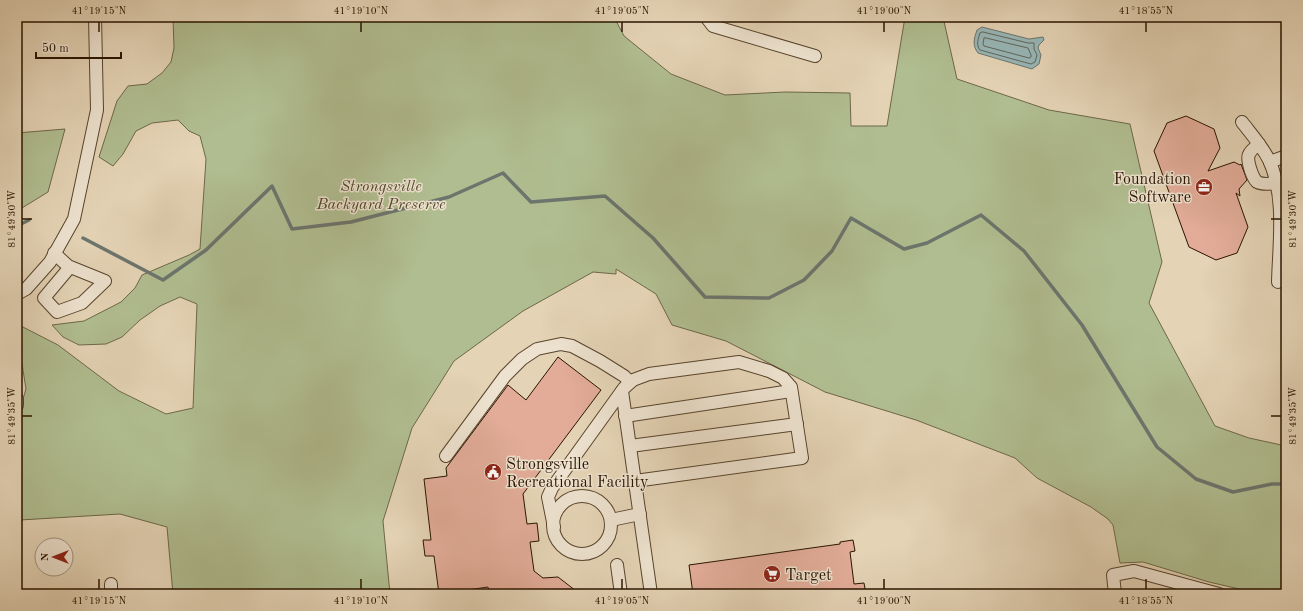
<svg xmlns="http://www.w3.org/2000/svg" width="1303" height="611" font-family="'Old Standard TT',serif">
  <rect width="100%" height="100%" fill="#e4d3b5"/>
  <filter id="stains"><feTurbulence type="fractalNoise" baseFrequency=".005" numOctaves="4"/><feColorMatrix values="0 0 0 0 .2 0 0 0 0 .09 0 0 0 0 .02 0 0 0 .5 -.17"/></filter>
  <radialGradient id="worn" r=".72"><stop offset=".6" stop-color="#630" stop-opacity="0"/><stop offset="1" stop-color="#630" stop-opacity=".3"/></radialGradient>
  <!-- green -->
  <g fill="#b0bd90" stroke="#6d6848">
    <path d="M173,17h441l10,19 47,38 54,21 60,-3 65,1 1,33h36l18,-109h38l14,62 92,31 81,14 32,138 -13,41 66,123 34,12 37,8v145h-38l-39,-9 -66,-20 -23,1 -7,-38 -5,-6 -17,-12 -54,-29 -22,-20 -99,-38 -91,-28 -99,-51 -54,-16 -16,-31 -40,-25v5l-23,-2 -70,39 -69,50 -42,67 -29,93 7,73h-217l-6,-67 -47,-13 -100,6 -3,-17v-84l9,-30 -7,-44v-20l39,20 61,46 47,23 27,-6 4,-104 -17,-7 -20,9 -20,14 -18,17 -16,7 -27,1 -16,-8 -11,-12 32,-4 37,-19 14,-14 7,-13 47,-20 11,-6 6,-90 -6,-23 -11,-5 -11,-11 -26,3 -16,8 -13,23 -10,12 -14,-9 18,-56 11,-15 19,-2 15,-11 9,-11 3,-14z"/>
    <path d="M65,129l-17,63 -31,19v-78z"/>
  </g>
  <!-- water -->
  <path fill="#98b6b6" stroke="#6c756d" d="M982,27l47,12 14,-2 1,3 -5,5 -1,3 3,7 -2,9 -7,5 -54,-16c-6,-8 -4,-14 -1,-23z"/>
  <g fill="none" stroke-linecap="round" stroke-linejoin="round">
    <!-- shore -->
    <g stroke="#61655b" stroke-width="1">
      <path d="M983,32l45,11h6v6l3,6 -2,7 -4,2 -51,-14c-4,-5 -2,-11 0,-17z"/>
      <path d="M986,38l42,10 3,7v2l-2,1 -45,-12 -1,-2 1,-6z"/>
    </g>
    <!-- stream -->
    <g stroke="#6c756d" stroke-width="3.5">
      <path d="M17,226l12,-6"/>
      <path d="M83,238l80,42 43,-30 66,-64 20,43 59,-7 98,-25 54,-24 28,29 74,-6 48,42 52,59 64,1 35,-18 28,-29 19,-33 53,31 23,-6 54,-28 43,36 58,74 75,122 39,32 37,13 39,-8h14"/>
    </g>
  </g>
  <!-- building -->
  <g fill="#e2ac98" stroke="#2a1400">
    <path d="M1186,116l28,13 6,19 -12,23 26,-9 6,3 1,-1 6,16 -8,9 1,7 -4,-3 12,34 -11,26 -21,7 -27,-13 -35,-96 13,-28z"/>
    <path d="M558,357l43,33 -78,104 4,30 10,-1 2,18 -9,1 4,29 9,7 15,-1 22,17h-91l-1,-7 -49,7 -5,-38h-9l-2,-16h8l-7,-61 23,-3 -1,-8 62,-83 18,15z"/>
    <path d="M853,540l2,11 -5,1 4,32 10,-1 2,11h-173l-4,-29 151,-21v-2z"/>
  </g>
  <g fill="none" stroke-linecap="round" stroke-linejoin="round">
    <defs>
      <g id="minor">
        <path d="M706,17l7,9 102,30"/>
        <path d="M1242,122c10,13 20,24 27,38 17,37 10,83 9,122"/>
        <path d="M1259,144c-12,9 -13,12 -8,27 1,3 3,8 6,11 6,3 13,2 19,1"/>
        <path d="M1270,162l16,-6"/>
        <path d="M54,253l14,13 37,15 -23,22 -25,9 -13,-14 26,-31"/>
        <path d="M17,294l9,-5 24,-27 24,-43 23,-109 -2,-93"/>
        <path d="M622,391l29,203"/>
        <path d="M17,399v6"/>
        <path d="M625,416l166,-25"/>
        <path d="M630,446l167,-22"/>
        <path d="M446,456l59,-80 17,-17 15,-10 24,-5 11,2 28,15 24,15 6,6"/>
        <circle cx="582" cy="525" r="29"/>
        <path d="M611,520l29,-6"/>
        <path d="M554,527l-6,-30 4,-9 72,-100 9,-8 16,-6 90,-12 30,9 14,7 8,9 11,71 -167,23"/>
        <path d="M617,565l4,29"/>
        <path d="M111,584v10"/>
        <path d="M1115,594l-2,-19 21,-4 85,23"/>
      </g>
    </defs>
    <!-- minor casing -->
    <use href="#minor" stroke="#58442d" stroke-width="14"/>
    <!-- minor -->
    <use href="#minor" stroke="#ede2cf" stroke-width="12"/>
  </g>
  <!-- ticks -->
  <path fill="none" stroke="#2a1400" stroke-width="1.5" d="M99,22v10M361,22v10M622,22v10M884,22v10M1146,22v10M22,219h10M1271,219h10M22,416h10M1271,416h10M99,579v10M361,579v10M622,579v10M884,579v10M1146,579v10"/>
  <!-- icons -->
  <defs>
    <symbol id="office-disc" viewBox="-11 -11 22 22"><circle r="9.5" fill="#8f2418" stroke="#ede2cf"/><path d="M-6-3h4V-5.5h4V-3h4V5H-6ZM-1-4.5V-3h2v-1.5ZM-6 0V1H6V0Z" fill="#fff"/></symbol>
    <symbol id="civic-disc" viewBox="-11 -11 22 22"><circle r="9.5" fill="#8f2418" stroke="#ede2cf"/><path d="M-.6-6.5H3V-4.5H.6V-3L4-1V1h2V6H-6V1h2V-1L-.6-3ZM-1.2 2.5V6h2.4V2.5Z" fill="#fff"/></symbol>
    <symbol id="supermarket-disc" viewBox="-11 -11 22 22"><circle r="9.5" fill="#8f2418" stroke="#ede2cf"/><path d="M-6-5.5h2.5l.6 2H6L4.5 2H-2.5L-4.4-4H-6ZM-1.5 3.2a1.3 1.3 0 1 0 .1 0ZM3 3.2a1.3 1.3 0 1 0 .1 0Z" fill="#fff"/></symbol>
  </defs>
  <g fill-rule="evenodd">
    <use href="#office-disc" x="1194" y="177" width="20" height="20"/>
    <use href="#civic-disc" x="483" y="462" width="20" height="20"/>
    <use href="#supermarket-disc" x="762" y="564" width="20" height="20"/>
  </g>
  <g text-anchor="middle" stroke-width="3" stroke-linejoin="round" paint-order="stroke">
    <!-- poi labels -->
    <g font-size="16" fill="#2a1400" stroke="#ede2cf" text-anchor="start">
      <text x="1191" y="184" text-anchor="end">Foundation<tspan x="1191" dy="18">Software</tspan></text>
      <text x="506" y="469">Strongsville<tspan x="506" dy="18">Recreational Facility</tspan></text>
      <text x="785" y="580">Target</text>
    </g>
    <!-- park labels -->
    <g font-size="16" font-style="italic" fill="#52472b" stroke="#ede2cf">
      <text x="381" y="191">Strongsville<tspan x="381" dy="18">Backyard Preserve</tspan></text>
    </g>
  </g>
  <!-- margin -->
  <rect width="1303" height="611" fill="none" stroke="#e4d3b5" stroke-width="44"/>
  <!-- north arrow -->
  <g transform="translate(54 557) rotate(270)"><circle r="19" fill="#ede2cf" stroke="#9f907c"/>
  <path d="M0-3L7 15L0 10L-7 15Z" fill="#8f2418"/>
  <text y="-6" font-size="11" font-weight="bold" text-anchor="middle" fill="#2a1400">N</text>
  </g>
  <!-- scale -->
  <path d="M36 52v6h85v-6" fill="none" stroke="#2a1400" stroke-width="2"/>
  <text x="42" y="52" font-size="12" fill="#2a1400" stroke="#ede2cf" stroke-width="3" paint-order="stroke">50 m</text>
  <rect x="22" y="22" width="1259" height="567" fill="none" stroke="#2a1400" stroke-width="1.5"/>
  <g font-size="10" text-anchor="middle" fill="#2a1400">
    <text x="99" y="14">41°19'15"N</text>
    <text x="361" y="14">41°19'10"N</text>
    <text x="622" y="14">41°19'05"N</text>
    <text x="884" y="14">41°19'00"N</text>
    <text x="1146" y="14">41°18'55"N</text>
    <text transform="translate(1292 219) rotate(-90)" y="4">81°49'30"W</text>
    <text transform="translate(11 219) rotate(-90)" y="4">81°49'30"W</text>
    <text transform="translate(1292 416) rotate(-90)" y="4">81°49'35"W</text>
    <text transform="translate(11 416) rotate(-90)" y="4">81°49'35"W</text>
    <text x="99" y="604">41°19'15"N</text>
    <text x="361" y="604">41°19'10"N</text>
    <text x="622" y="604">41°19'05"N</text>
    <text x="884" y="604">41°19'00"N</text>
    <text x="1146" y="604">41°18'55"N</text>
  </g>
  <rect width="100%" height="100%" filter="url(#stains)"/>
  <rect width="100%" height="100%" fill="url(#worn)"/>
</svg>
